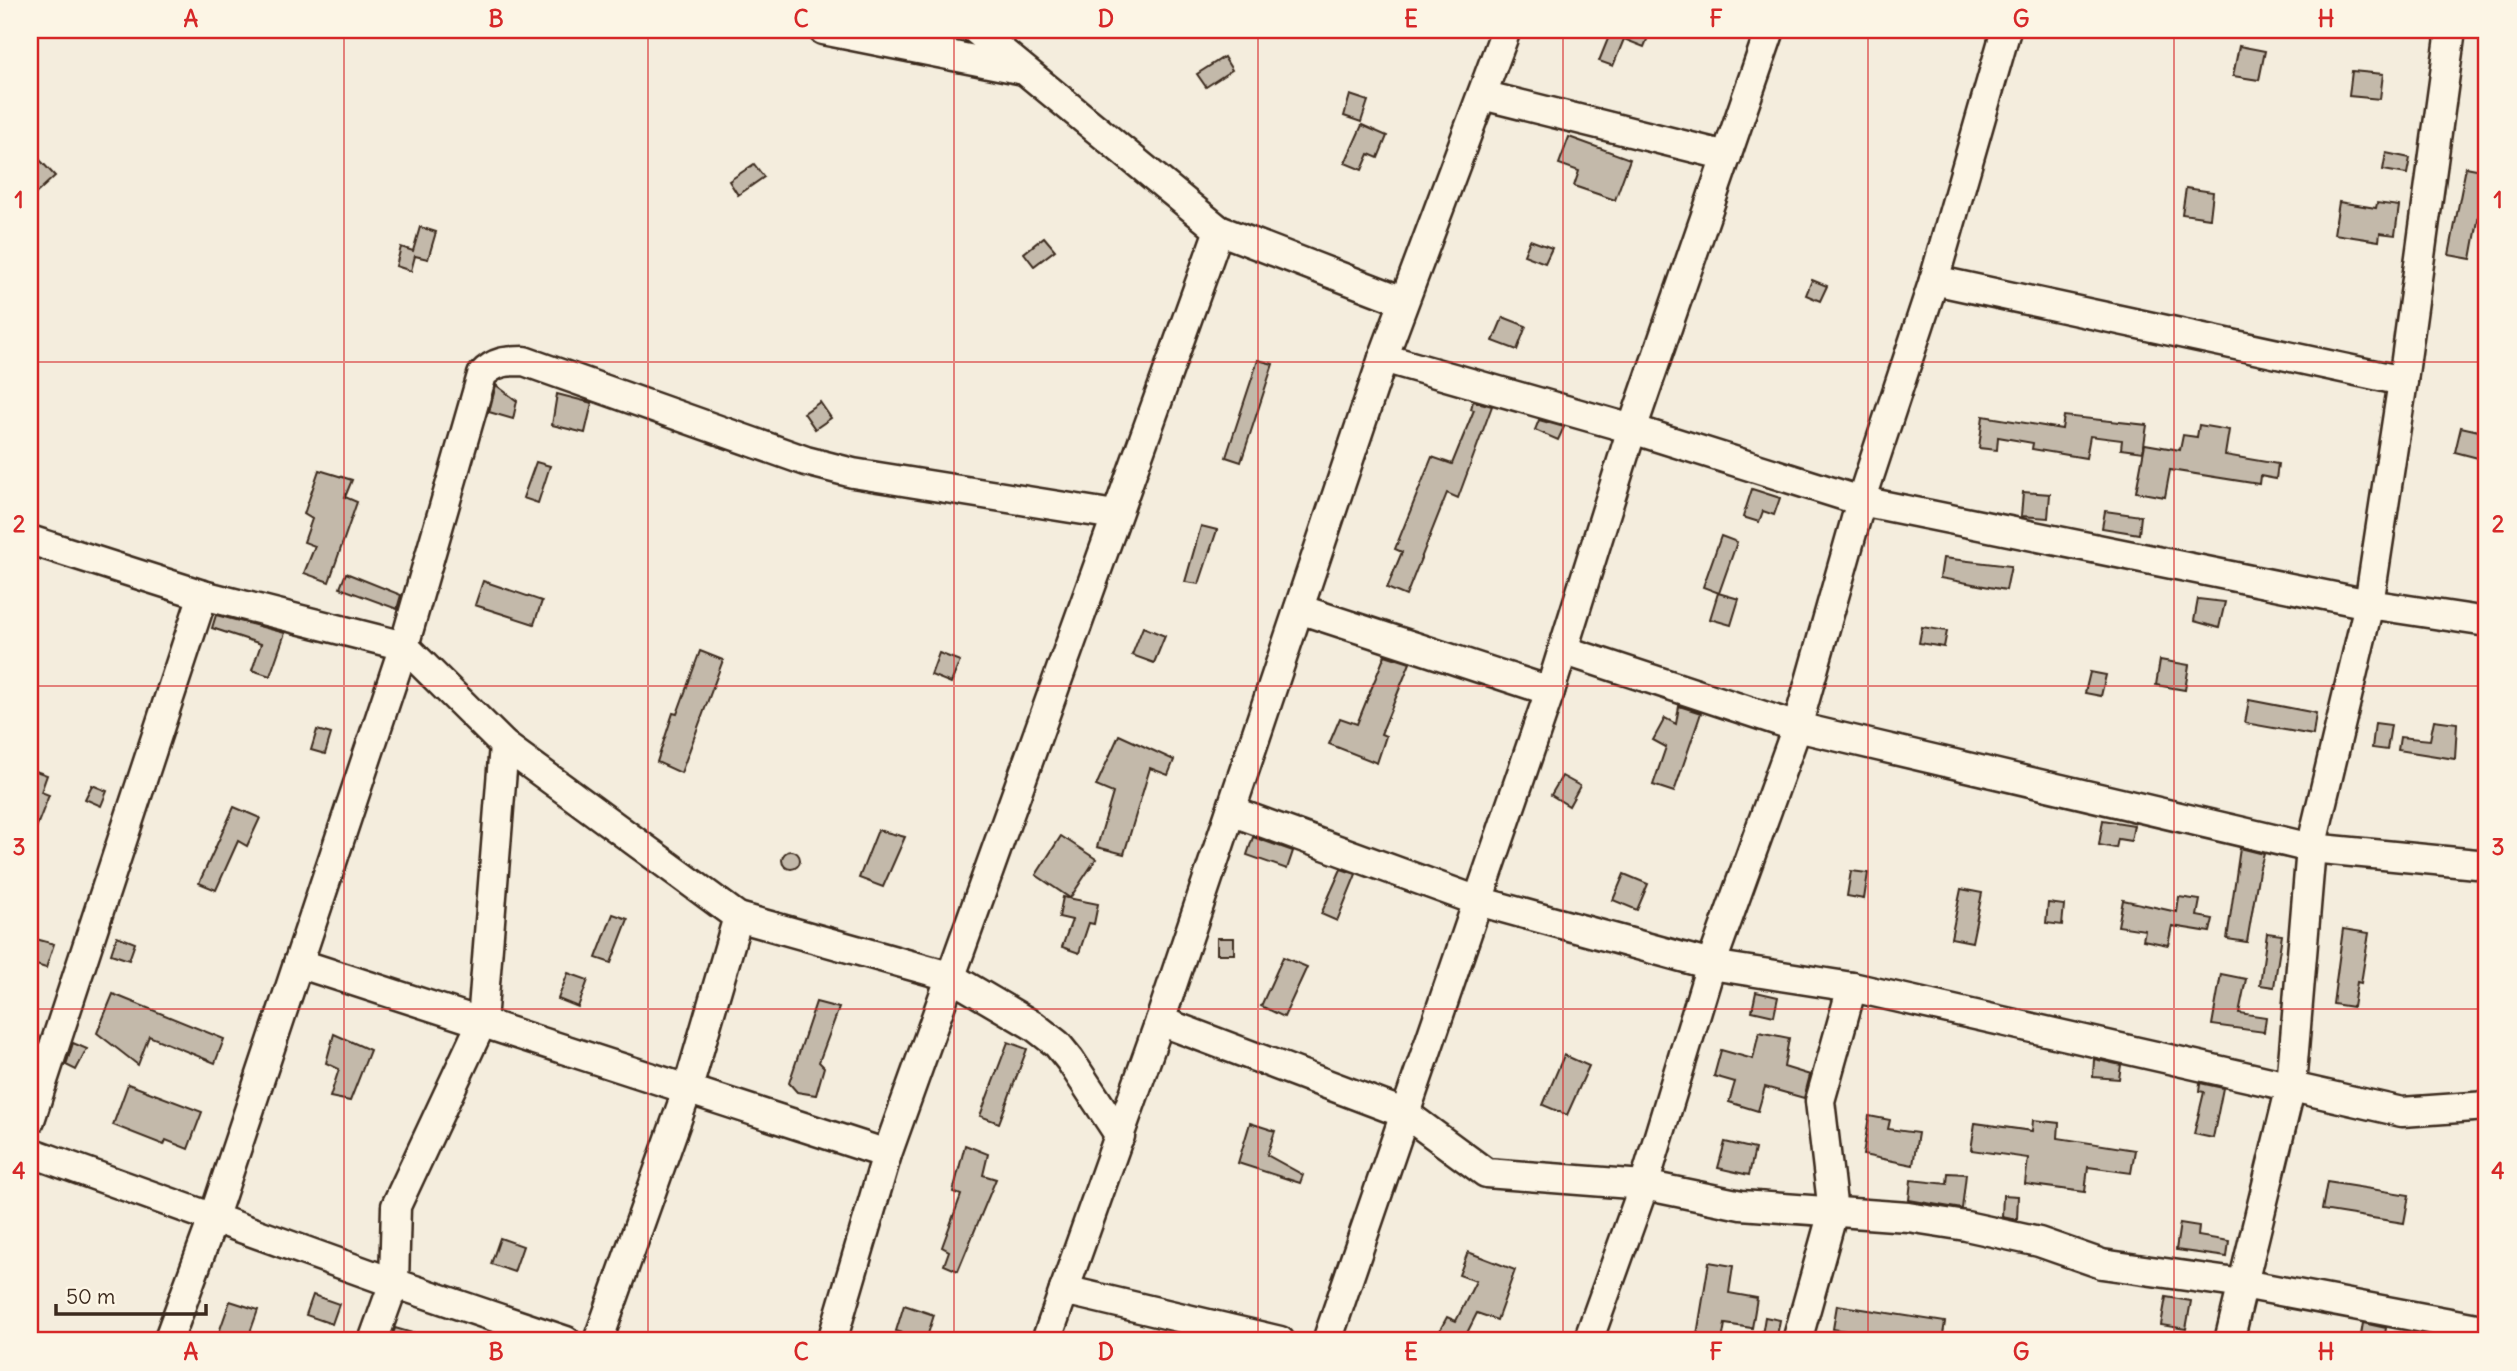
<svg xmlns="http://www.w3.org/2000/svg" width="2517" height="1371" font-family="Delius,sans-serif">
  <rect width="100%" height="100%" fill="#f4eddd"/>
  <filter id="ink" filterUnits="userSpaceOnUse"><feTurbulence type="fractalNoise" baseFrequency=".0143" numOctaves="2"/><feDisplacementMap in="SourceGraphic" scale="14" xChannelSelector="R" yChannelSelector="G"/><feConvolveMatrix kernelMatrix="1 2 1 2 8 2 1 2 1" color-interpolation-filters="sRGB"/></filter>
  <g filter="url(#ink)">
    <!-- building -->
    <g fill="#c3b9aa" stroke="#3b2a1e" stroke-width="2">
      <path d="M1602,30h49l-7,17 -20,-8 -11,27 -14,-5 11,-27z"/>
      <path d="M2239,46l26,5 -6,29 -26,-4z"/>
      <path d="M1224,57l8,13 -26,17 -9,-13z"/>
      <path d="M2352,71l31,3 -3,25 -31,-3z"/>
      <path d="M1350,95l18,6 -7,21 -17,-6z"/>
      <path d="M1362,125l25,11 -9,22 -9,-4 -7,16 -17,-7z"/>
      <path d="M1569,137l61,22 -15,41 -41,-14 5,-15 -20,-7z"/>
      <path d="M2386,153l24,5 -3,16 -24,-4z"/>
      <path d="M39,159l16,17 -25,23v-31z"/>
      <path d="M754,164l10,13 -26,18 -9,-14z"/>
      <path d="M2466,167l21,4 -16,88 -22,-4z"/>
      <path d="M2186,188l27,4 -3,26 -28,-4z"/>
      <path d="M2339,202l37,6 1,-5 22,3 -4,29 -15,-2 -1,8 -45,-7z"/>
      <path d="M420,227l16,5 -8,27 -13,-3 -4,15 -15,-5 5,-19 12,4z"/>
      <path d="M1044,237l11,13 -21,16 -10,-13z"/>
      <path d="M1530,240l22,8 -7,15 -21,-8z"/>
      <path d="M1812,280l15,6 -7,15 -14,-6z"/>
      <path d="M1503,317l23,9 -9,24 -24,-9z"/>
      <path d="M1258,360l15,4 -32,98 -15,-5z"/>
      <path d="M496,385l21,16 -4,18 -24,-7z"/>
      <path d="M557,394l35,9 -7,30 -33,-8z"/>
      <path d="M1473,401l19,5 -34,92 -11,-5 -41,103 -19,-8 15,-36 -7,-3 37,-92 20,7 22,-54 -3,-1z"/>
      <path d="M820,402l11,16 -16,11 -11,-16z"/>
      <path d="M1983,416l79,13 2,-13 83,9 -4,27 -22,-3 1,-9 -32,-4 -4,22 -54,-9 1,-6 -35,-6 -1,13 -18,-2z"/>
      <path d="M1539,420l25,7 -6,13 -23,-10z"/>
      <path d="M2199,425l30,5 -4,25 53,9 -2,15 -16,-3 -1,8 -89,-14 -5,27 -29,-5 9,-48 35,6 3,-15 14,2z"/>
      <path d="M2461,427l22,5 -5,26 -23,-6z"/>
      <path d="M536,462l14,4 -12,37 -15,-5z"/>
      <path d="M319,470l33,10 -7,17 12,5 -28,80 -25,-9 11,-27 -11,-4 8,-23 -8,-5z"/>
      <path d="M1752,489l28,9 -6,17 -11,-4 -4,11 -16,-5z"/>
      <path d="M2023,492l27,2 -2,24 -27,-2z"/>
      <path d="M2105,511l36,5 -2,18 -37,-6z"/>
      <path d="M1201,526l16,4 -18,54 -14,-2z"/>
      <path d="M1721,536l16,6 -18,51 -16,-6z"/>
      <path d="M1943,558l68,8 -5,24 -66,-12z"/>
      <path d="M346,573l55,22 -4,14 -57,-21z"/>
      <path d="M483,581l59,20 -8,23 -59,-19z"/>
      <path d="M1718,593l21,6 -8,26 -21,-6z"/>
      <path d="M2198,599l27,3 -6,26 -25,-7z"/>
      <path d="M216,615l69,18 -15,43 -18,-6 9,-26 -49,-16z"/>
      <path d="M1143,627l22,9 -11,27 -22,-8z"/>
      <path d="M1922,627l25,4 -3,16 -25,-4z"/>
      <path d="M700,651l23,9 -42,113 -24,-11 16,-49 4,1z"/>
      <path d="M939,653l21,8 -9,22 -20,-8z"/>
      <path d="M1385,655l25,8 -29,71 5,2 -9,27 -48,-19 11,-26 17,6z"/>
      <path d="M2160,660l29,5 -4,25 -29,-5z"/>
      <path d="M2090,672l16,3 -5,21 -16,-3z"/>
      <path d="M2249,700l67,13 -3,22 -68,-12z"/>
      <path d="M1679,706l22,7 -27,79 -21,-7 13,-38 -13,-7 12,-22 11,6z"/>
      <path d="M2434,720l23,3 -2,36 -57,-9 2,-13 30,3z"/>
      <path d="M2375,723l16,2 -4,25 -15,-2z"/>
      <path d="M317,730l14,4 -6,20 -14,-4z"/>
      <path d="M1119,735l55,25 -6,15 -18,-7 -26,86 -27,-7 16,-54 -17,-7z"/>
      <path d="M30,769l17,6 -6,17 8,3 -18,46z"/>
      <path d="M1562,776l18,10 -11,20 -18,-11z"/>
      <path d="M92,785l15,6 -6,15 -16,-7z"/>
      <path d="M234,807l26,11 -13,28 -9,-5 -22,49 -17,-7z"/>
      <path d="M2103,820l31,5 -3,16 -13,-2 -2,9 -17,-3z"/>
      <path d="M878,830l27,7 -22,50 -24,-9z"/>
      <path d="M1061,836l35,23 -26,39 -34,-23z"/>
      <path d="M1253,837l40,14 -6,18 -40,-14z"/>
      <path d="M2240,848l24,6 -5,17 -12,71 -20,-3z"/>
      <circle cx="791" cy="860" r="9"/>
      <path d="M1341,869l15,5 -19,47 -16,-7z"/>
      <path d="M1851,871l17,2 -4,26 -17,-3z"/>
      <path d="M1624,874l24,10 -11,26 -24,-10z"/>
      <path d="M1961,889l21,4 -10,49 -21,-4z"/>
      <path d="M1063,897l35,7 -4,20 -5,-1 -10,30 -17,-6 10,-27 -13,-3z"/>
      <path d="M2179,897l21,3 -3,16 16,3 -3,13 -38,-6 -4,19 -25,-5 2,-10 -27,-4 5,-26 54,12z"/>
      <path d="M2048,903l16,2 -2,20 -16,-2z"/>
      <path d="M613,914l15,5 -17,44 -15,-5z"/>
      <path d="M2343,929l26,4 -8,50 -4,-1 -4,25 -20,-3z"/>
      <path d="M2267,933l15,2 -8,52 -14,-2z"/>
      <path d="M117,936l18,7 -6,17 -18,-6z"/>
      <rect x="1217" y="938" width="17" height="16"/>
      <path d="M36,939l18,5 -8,24 -16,-5z"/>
      <path d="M1283,957l24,10 -23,50 -23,-11z"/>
      <path d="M568,973l20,7 -10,27 -20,-8z"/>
      <path d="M2221,974l25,5 -7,34 27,4 -2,15 -52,-7z"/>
      <path d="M1756,992l22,5 -4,19 -22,-5z"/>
      <path d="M113,994l111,45 -9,24 -66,-27 -11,29 -41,-32z"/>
      <path d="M816,1002l23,6 -20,54 5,5 -8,28 -19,-3 -8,-9z"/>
      <path d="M1759,1032l30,6 -5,29 26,8 -6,23 -39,-11 -7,24 -29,-9 6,-20 -21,-6 7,-26 32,9z"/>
      <path d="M334,1034l36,16 -20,51 -20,-4 9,-28 -13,-6z"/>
      <path d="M1008,1042l19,7 -28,74 -19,-7z"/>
      <path d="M73,1043l14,6 -11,21 -10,-5z"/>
      <path d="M1564,1055l25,11 -22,49 -24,-10z"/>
      <path d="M2094,1059l27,6 -2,14 -26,-2z"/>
      <path d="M2200,1083l23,5 -10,50 -19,-4 10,-42 -5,-1z"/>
      <path d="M128,1084l74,28 -14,37 -22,-9 -2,5 -51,-20z"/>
      <path d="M1869,1116l21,4 -2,9 30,4 -5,32 -50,-10z"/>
      <path d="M2033,1120l26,3 -1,15 77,12 -4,23 -43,-6 -3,25 -60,-8 3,-26 -57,-8 4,-27 57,8z"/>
      <path d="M1250,1123l25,8 -8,24 36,20 -3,8 -62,-20z"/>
      <path d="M1725,1142l30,7 -6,26 -31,-7z"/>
      <path d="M965,1145l23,9 -5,21 13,4 -38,92 -14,-6 5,-14 -7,-4 19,-52 -8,-3z"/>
      <path d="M1948,1173l18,1 -4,35 -53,-9 2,-20 36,4z"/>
      <path d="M2327,1182l82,13 -5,28 -82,-13z"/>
      <path d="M2003,1195l15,1 -1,24 -15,-3z"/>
      <path d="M2180,1223l19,3 -1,10 31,5 -2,16 -51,-7z"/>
      <path d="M500,1238l23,8 -9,26 -23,-8z"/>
      <path d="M1468,1252l47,18 -18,50 -20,-7 -14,28h-29l13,-24 9,4 20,-40 -17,-6z"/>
      <path d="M1709,1262l24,4 -4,27 28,5 -5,30 -27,-4 -3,17h-26z"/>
      <path d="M313,1295l26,9 -7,20 -26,-9z"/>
      <path d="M2166,1297l25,4 -5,28 -25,-4z"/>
      <path d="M230,1301l28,9 -11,31h-31z"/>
      <path d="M904,1305l30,10 -8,25 -30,-9z"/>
      <path d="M1837,1305l108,17 -3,19h-32l-77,-12z"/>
      <path d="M1765,1317l15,3 -4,21h-15z"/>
      <path d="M2363,1323l23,5 -2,13h-24z"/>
      <path d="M395,1328l31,9v4h-35z"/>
    </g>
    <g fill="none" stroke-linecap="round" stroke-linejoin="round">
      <defs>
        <g id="minor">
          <path d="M823,30l196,39"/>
          <path d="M976,30l243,200"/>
          <path d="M1482,95l245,61"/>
          <path d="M1934,280l469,101"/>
          <path d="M1383,358l249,71 229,72 508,103 118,18"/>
          <path d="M30,540l173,55 201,51 100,99 234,172 211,59 85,50 23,18 13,16 50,76"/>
          <path d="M1299,609l251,82"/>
          <path d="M1563,650l234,77 514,121 176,17"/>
          <path d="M1231,811l247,90 233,64 141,22 550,125 85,-6"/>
          <path d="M298,963l589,191"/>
          <path d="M1160,1021l246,93 80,59 158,12 97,20 167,12 58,9 73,16 63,22 141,20 244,46"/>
          <path d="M30,1120l173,-525"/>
          <path d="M30,1152l364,131 172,58"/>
          <path d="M1064,1290l216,51"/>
          <path d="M168,1341l45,-122 191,-573 78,-271c13,-14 24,-14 42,-14l282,100 47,12 262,42"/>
          <path d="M373,1341l21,-58 2,-77 86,-184 22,-277"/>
          <path d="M598,1341l89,-250 51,-174"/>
          <path d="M832,1341l55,-187 332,-924 184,71"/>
          <path d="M1046,1341l114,-320 223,-663 123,-328"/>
          <path d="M1327,1341l223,-650 82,-262 138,-399"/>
          <path d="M1588,1341l56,-156 67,-220 86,-238 64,-226 73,-221 72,-250"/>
          <path d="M1797,1341l36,-129 -13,-111 32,-114"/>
          <path d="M2229,1341l62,-255 20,-238 58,-244 34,-223 48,-351"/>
        </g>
      </defs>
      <!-- minor casing -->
      <use href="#minor" stroke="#3b2a1e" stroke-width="33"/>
      <!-- minor -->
      <use href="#minor" stroke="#fcf5e5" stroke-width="28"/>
    </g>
  </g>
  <!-- grid -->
  <path fill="none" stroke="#d62828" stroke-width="2" stroke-opacity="0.55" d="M344,30v1311M648,30v1311M954,30v1311M1258,30v1311M1563,30v1311M1868,30v1311M2174,30v1311M30,362h2457M30,686h2457M30,1009h2457"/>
  <!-- margin -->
  <rect width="2517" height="1371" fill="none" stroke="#fcf5e5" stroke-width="77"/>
  <!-- scale -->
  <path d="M56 1304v10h150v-10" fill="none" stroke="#3b2a1e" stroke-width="3.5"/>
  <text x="66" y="1304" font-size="21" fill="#3b2a1e" stroke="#fcf5e5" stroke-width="5" paint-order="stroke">50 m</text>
  <rect x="38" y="38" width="2440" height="1294" fill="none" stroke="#d62828" stroke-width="2.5"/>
  <g font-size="23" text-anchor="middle" font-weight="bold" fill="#d62828">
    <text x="191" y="27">A</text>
    <text x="496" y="27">B</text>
    <text x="801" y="27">C</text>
    <text x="1106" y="27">D</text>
    <text x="1411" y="27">E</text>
    <text x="1716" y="27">F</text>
    <text x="2021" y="27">G</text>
    <text x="2326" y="27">H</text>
    <text x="19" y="208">1</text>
    <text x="2498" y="208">1</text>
    <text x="19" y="532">2</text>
    <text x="2498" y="532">2</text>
    <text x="19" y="855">3</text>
    <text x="2498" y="855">3</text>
    <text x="19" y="1179">4</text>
    <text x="2498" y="1179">4</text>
    <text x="191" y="1360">A</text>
    <text x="496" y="1360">B</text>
    <text x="801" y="1360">C</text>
    <text x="1106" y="1360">D</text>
    <text x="1411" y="1360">E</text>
    <text x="1716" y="1360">F</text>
    <text x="2021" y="1360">G</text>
    <text x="2326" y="1360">H</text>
  </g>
</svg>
